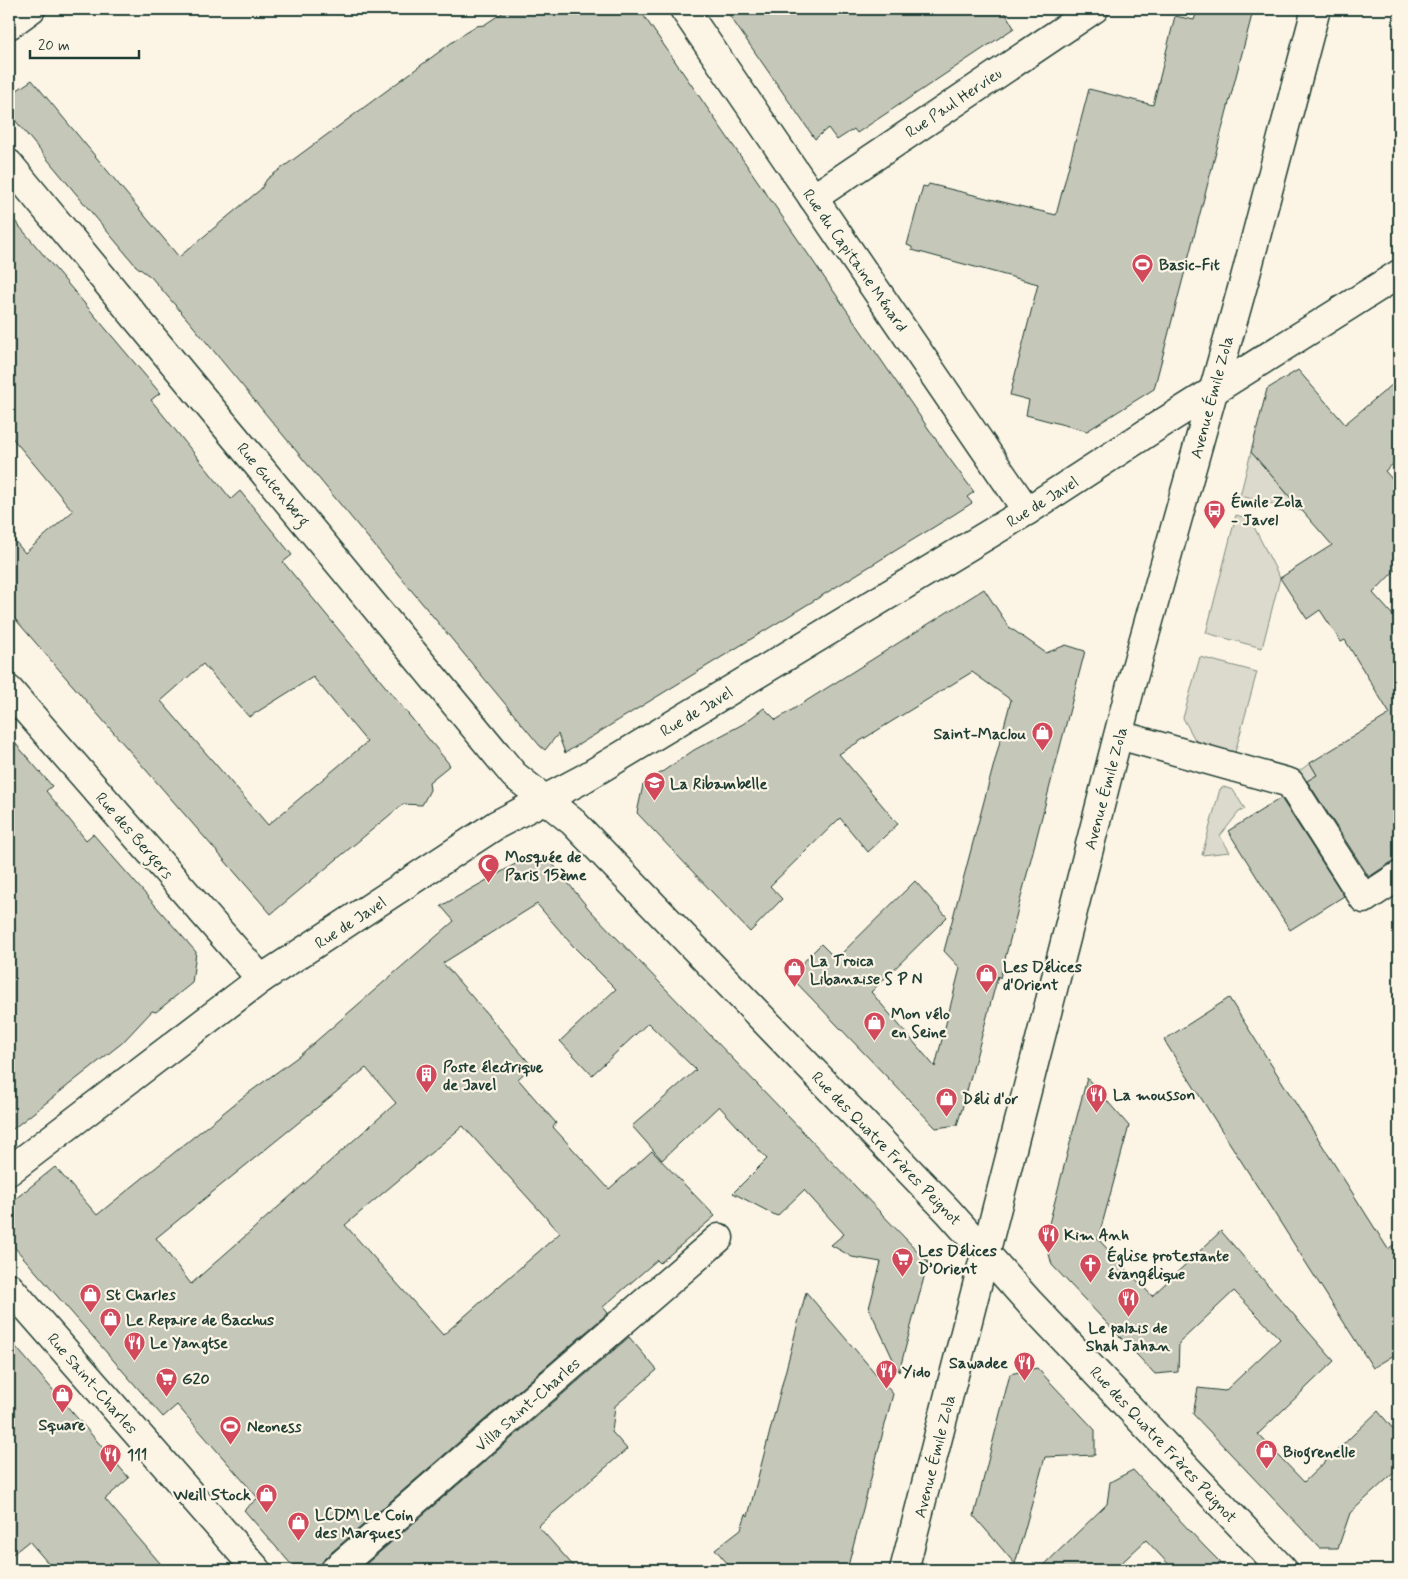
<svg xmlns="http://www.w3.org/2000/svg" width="1408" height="1579" font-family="Mynerve,sans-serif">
  <rect width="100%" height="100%" fill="#fcf5e5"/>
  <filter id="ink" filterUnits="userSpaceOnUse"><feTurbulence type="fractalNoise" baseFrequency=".02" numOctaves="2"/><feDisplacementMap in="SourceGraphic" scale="10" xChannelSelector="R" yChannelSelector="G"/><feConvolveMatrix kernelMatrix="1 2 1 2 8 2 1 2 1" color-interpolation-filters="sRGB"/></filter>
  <g filter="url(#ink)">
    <!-- green -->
    <g fill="#dcdacc" stroke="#7e8c80">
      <path d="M1251,452l51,59 -62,-15z"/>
      <path d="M1236,515l14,4 30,59 -18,70 -56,-15z"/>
      <path d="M1200,657l57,15 -23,84 -35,-9 -16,-29z"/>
      <path d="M1310,763l31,50 -10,5 -4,-1 -29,-45z"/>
      <path d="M1224,787l9,3 12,19 -6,3 -19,24 10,16 -28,3 18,-66z"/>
    </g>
    <!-- building -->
    <g fill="#c5c7b9" stroke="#1f3d34" fill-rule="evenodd">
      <path d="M508,9h131l307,445 28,38 -7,5 5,6 -25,16 -382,234 -7,-19 -13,16 -5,-4 -347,-420 -42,-49 -15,-11 -127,-153 1,-18 22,-15 147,177 82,-68 6,-10 199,-147 10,-6 8,-1z"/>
      <path d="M725,9h278l11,19 -157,105 -3,-4 -17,11 -9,-12 -13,11z"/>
      <path d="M1198,9h33l21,6 -98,374 -67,42 -61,-16 3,-15 -19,-5 28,-111 -126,-34v-3l-5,-2 16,-59 4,1 2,-3 127,31 33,-126 64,16 22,-89 19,4z"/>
      <path d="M9,214l151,179 -9,7 80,99 9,-8 52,64 -9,7 167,203 -21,17 1,8 -8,15 -19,-1 -132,110 -262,-302v-78l16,19 48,-42 -64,-77zM203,664l46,53 64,-40 54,65 -99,83 -107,-124z"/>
      <path d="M1298,370l47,54 54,-45v80l-14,12 14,16v79l-26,27 26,29v239l-9,2 -21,14 -62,-96 10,-6 -7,-12 80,-49 -45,-74 -4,2 -21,-32 -13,9 -27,-41 52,-33 -81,-93 16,-63z"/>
      <path d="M984,589l25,38 37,26 20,-8 19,6 -85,327 -2,-2 -36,133 -5,16 -21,3 -146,-152 31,-32 15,15 79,-78 32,36 -76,75 64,75 25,-99 -16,-17 67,-251 -39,-28 -133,82 59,70 -30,28 -28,-34 -70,68 12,13 -32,33 -113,-119 6,-28 51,-35 49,-26 21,-16 12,12z"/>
      <path d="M9,736l43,50 -6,5 40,49 7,-6 103,118 -4,31 -36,29 -4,-1 -30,32 -113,89z"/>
      <path d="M1281,798l63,98 -54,34 -62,-99z"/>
      <path d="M533,854l15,4 41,51 339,353 -29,110 -30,-64 12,-46 -29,-5 -21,-12 13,-11 -40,-44 -27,26 -44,-23 34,-34 -48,-53 -57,54 -30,-34 64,-56 -48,-47 -56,52 -32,-34 56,-52 -43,-43 -36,-42 -94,59 89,103 -14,13 38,44 -3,4 56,62 43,-38 63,65 -55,47 -3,-3 -54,47 5,6 -283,245 -5,12h-24l-52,-60 14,-12 -81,-93 -14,12 -154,-176v-37l46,-37 42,48 146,-118 56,-41 155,-135 -13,-15zM366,1068l30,35 -205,181 -35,-46zM463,1126l97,107 -117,102 -98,-110z"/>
      <path d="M1229,998l159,251 11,-8v111l-26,16 -209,-328z"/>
      <path d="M1087,1078l42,48 -31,113 54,57 69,-65 113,130 -76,73 46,48 74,-71 21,25v32l-49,45 -12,35h-18l-127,-134 5,-26 27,3 55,-52 -46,-48 -55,52 -1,29 -23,2 -103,-109 -7,-26z"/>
      <path d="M806,1292l87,102 -46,176h-114l-18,-21 26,-20 5,-15 2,2z"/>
      <path d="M629,1337l28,33 -42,36 -3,26 15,17 -89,77 39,44h-218z"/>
      <path d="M9,1339l120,139 -24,21 61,71h-112l-25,-29 -20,16z"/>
      <path d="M1037,1368l58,62v25l-50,2 -30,107 -41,-48 36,-142z"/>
      <path d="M1133,1470l72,77 23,23h-54l-28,-30 -32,30h-75l68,-66 3,-22z"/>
    </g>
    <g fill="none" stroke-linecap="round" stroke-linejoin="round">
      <defs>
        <g id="minor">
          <path d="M684,9l343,502"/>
          <path d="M9,164l505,611 59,47 375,389 82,92 253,267"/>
          <path d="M813,198l281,-189"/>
          <path d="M9,690l252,289"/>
          <path d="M1119,735l171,48 74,116 35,-23"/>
          <path d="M9,1171l252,-192 235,-154 87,-46 444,-268 129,-84 243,-153"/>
          <path d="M9,1287l248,283"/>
          <path d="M335,1570l384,-332"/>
        </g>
        <g id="major">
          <path d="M9,25l22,-16"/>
          <path d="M904,1570l227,-885 114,-407 71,-269"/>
        </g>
      </defs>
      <!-- minor casing -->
      <use href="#minor" stroke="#1f3d34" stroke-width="31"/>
      <!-- major casing -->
      <use href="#major" stroke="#1f3d34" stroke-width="31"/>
      <!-- minor -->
      <use href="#minor" stroke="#fcf5e5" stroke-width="28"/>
      <!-- major -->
      <use href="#major" stroke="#fcf5e5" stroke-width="28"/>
    </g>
  </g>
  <!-- icons -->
  <defs>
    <symbol id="stadium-pin" viewBox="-11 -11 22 30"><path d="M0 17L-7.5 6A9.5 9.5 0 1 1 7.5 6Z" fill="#d1495b" stroke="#fcf5e5"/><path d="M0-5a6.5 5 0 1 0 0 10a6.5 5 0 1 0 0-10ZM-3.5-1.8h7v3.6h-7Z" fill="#fff"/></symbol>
    <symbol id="bus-pin" viewBox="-11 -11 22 30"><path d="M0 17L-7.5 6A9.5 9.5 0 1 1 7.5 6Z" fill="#d1495b" stroke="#fcf5e5"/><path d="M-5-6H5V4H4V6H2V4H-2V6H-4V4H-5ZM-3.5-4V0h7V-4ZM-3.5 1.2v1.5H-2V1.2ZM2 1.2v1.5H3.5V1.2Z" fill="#fff"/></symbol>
    <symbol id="shop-pin" viewBox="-11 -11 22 30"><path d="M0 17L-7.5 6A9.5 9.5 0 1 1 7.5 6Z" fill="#d1495b" stroke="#fcf5e5"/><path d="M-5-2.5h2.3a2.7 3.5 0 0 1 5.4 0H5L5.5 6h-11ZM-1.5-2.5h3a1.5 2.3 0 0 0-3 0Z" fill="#fff"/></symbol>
    <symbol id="school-pin" viewBox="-11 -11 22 30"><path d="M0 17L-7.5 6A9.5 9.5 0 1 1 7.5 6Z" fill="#d1495b" stroke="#fcf5e5"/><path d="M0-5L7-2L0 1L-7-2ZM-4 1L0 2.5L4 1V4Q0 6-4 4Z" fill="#fff"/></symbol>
    <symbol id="mosque-pin" viewBox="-11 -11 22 30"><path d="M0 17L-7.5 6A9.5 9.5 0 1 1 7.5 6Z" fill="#d1495b" stroke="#fcf5e5"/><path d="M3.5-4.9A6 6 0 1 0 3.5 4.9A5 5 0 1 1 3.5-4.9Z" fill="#fff"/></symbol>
    <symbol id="building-pin" viewBox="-11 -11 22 30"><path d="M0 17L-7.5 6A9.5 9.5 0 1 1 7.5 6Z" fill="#d1495b" stroke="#fcf5e5"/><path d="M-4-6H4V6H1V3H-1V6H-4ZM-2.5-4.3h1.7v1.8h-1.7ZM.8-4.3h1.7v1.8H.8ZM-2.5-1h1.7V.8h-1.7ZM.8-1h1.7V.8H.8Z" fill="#fff"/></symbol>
    <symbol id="restaurant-pin" viewBox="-11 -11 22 30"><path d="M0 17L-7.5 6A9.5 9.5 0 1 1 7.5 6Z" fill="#d1495b" stroke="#fcf5e5"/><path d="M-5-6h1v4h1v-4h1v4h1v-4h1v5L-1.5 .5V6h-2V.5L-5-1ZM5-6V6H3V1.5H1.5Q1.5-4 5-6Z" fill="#fff"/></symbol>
    <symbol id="supermarket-pin" viewBox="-11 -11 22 30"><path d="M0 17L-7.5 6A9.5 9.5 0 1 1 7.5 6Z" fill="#d1495b" stroke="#fcf5e5"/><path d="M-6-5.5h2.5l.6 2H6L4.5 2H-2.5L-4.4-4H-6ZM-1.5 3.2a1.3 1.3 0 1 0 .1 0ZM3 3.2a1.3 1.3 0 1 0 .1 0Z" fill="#fff"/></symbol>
    <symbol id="church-pin" viewBox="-11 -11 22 30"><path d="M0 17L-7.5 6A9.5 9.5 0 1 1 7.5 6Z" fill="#d1495b" stroke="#fcf5e5"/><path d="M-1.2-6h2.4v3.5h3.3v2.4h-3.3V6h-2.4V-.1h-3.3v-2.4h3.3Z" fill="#fff"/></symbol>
  </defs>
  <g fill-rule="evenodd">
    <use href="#stadium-pin" x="1130" y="252" width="25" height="34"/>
    <use href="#bus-pin" x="1202" y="498" width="25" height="34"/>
    <use href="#shop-pin" x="1030" y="720" width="25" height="34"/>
    <use href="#school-pin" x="642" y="770" width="25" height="34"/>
    <use href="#mosque-pin" x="476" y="852" width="25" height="34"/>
    <use href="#shop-pin" x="782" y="956" width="25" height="34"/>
    <use href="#shop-pin" x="974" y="962" width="25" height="34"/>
    <use href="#shop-pin" x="862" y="1010" width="25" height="34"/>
    <use href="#building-pin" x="414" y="1062" width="25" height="34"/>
    <use href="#restaurant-pin" x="1084" y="1082" width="25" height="34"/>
    <use href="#shop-pin" x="934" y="1086" width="25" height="34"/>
    <use href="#restaurant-pin" x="1036" y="1222" width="25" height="34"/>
    <use href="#supermarket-pin" x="890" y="1246" width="25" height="34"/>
    <use href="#church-pin" x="1078" y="1252" width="25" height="34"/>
    <use href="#shop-pin" x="78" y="1282" width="25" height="34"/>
    <use href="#restaurant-pin" x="1116" y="1286" width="25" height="34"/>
    <use href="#shop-pin" x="98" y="1306" width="25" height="34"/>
    <use href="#restaurant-pin" x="122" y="1330" width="25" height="34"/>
    <use href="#restaurant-pin" x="1012" y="1350" width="25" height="34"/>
    <use href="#restaurant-pin" x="874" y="1358" width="25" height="34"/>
    <use href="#supermarket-pin" x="154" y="1366" width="25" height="34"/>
    <use href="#shop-pin" x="50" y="1382" width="25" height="34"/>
    <use href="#stadium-pin" x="218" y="1414" width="25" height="34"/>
    <use href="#shop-pin" x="1254" y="1438" width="25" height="34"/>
    <use href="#restaurant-pin" x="98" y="1442" width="25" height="34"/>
    <use href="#shop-pin" x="254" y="1482" width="25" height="34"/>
    <use href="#shop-pin" x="286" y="1510" width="25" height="34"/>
  </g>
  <g text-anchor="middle" stroke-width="4.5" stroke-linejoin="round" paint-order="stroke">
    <!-- street labels -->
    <g font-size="16" fill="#1f3d34" stroke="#fcf5e5">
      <text transform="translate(953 102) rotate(-34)" y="6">Rue Paul Hervieu</text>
      <text transform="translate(856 260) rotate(55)" y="6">Rue du Capitaine Ménard</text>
      <text transform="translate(1211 397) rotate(-75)" y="6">Avenue Émile Zola</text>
      <text transform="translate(274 484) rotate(50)" y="6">Rue Gutenberg</text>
      <text transform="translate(1042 501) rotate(-32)" y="6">Rue de Javel</text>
      <text transform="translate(696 711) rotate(-31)" y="6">Rue de Javel</text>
      <text transform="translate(1105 788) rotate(-75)" y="6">Avenue Émile Zola</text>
      <text transform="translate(135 835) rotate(49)" y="6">Rue des Bergers</text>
      <text transform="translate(350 922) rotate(-33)" y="6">Rue de Javel</text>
      <text transform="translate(887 1148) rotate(46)" y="6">Rue des Quatre Frères Peignot</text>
      <text transform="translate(93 1383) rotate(49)" y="6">Rue Saint-Charles</text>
      <text transform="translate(527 1404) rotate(-41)" y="6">Villa Saint-Charles</text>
      <text transform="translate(1164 1444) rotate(47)" y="6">Rue des Quatre Frères Peignot</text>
      <text transform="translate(934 1456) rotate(-76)" y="6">Avenue Émile Zola</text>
    </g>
    <!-- poi labels -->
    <g font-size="16" font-weight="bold" fill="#1f3d34" stroke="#fcf5e5" text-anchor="start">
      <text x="1159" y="270">Basic-Fit</text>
      <text x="1231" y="507">Émile Zola<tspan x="1231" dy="18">- Javel</tspan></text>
      <text x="1026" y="739" text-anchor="end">Saint-Maclou</text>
      <text x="670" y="789">La Ribambelle</text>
      <text x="505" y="862">Mosquée de<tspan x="505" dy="18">Paris 15ème</tspan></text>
      <text x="810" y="966">La Troica<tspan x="810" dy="18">Libanaise S P N</tspan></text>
      <text x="1003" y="972">Les Délices<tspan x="1003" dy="18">d'Orient</tspan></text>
      <text x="891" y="1019">Mon vélo<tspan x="891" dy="18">en Seine</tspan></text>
      <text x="443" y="1072">Poste électrique<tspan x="443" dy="18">de Javel</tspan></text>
      <text x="1113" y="1100">La mousson</text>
      <text x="962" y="1104">Déli d'or</text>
      <text x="1064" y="1240">Kim Anh</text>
      <text x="918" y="1256">Les Délices<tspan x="918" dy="18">D’Orient</tspan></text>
      <text x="1107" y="1261">Église protestante<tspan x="1107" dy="18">évangélique</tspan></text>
      <text x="106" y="1300">St Charles</text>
      <text x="126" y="1325">Le Repaire de Bacchus</text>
      <text x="1128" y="1333" text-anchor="middle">Le palais de<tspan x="1128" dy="18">Shah Jahan</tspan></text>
      <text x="150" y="1348">Le Yangtse</text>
      <text x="1008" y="1368" text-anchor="end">Sawadee</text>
      <text x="902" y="1377">Yido</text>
      <text x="182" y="1384">G20</text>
      <text x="62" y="1430" text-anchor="middle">Square</text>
      <text x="247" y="1432">Neoness</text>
      <text x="1283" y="1457">Biogrenelle</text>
      <text x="127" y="1460">111</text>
      <text x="251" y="1500" text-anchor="end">Weill Stock</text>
      <text x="315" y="1520">LCDM Le Coin<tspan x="315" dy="18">des Marques</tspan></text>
    </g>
  </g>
  <!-- margin -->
  <rect width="1408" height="1579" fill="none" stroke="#fcf5e5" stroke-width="30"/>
  <rect x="15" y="15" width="1378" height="1549" fill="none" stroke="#1f3d34" stroke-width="2" filter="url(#ink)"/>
  <!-- scale -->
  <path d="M30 50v8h109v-8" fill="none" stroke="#1f3d34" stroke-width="2.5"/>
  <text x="38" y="50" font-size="15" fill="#1f3d34" stroke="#fcf5e5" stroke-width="4" paint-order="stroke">20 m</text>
</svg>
